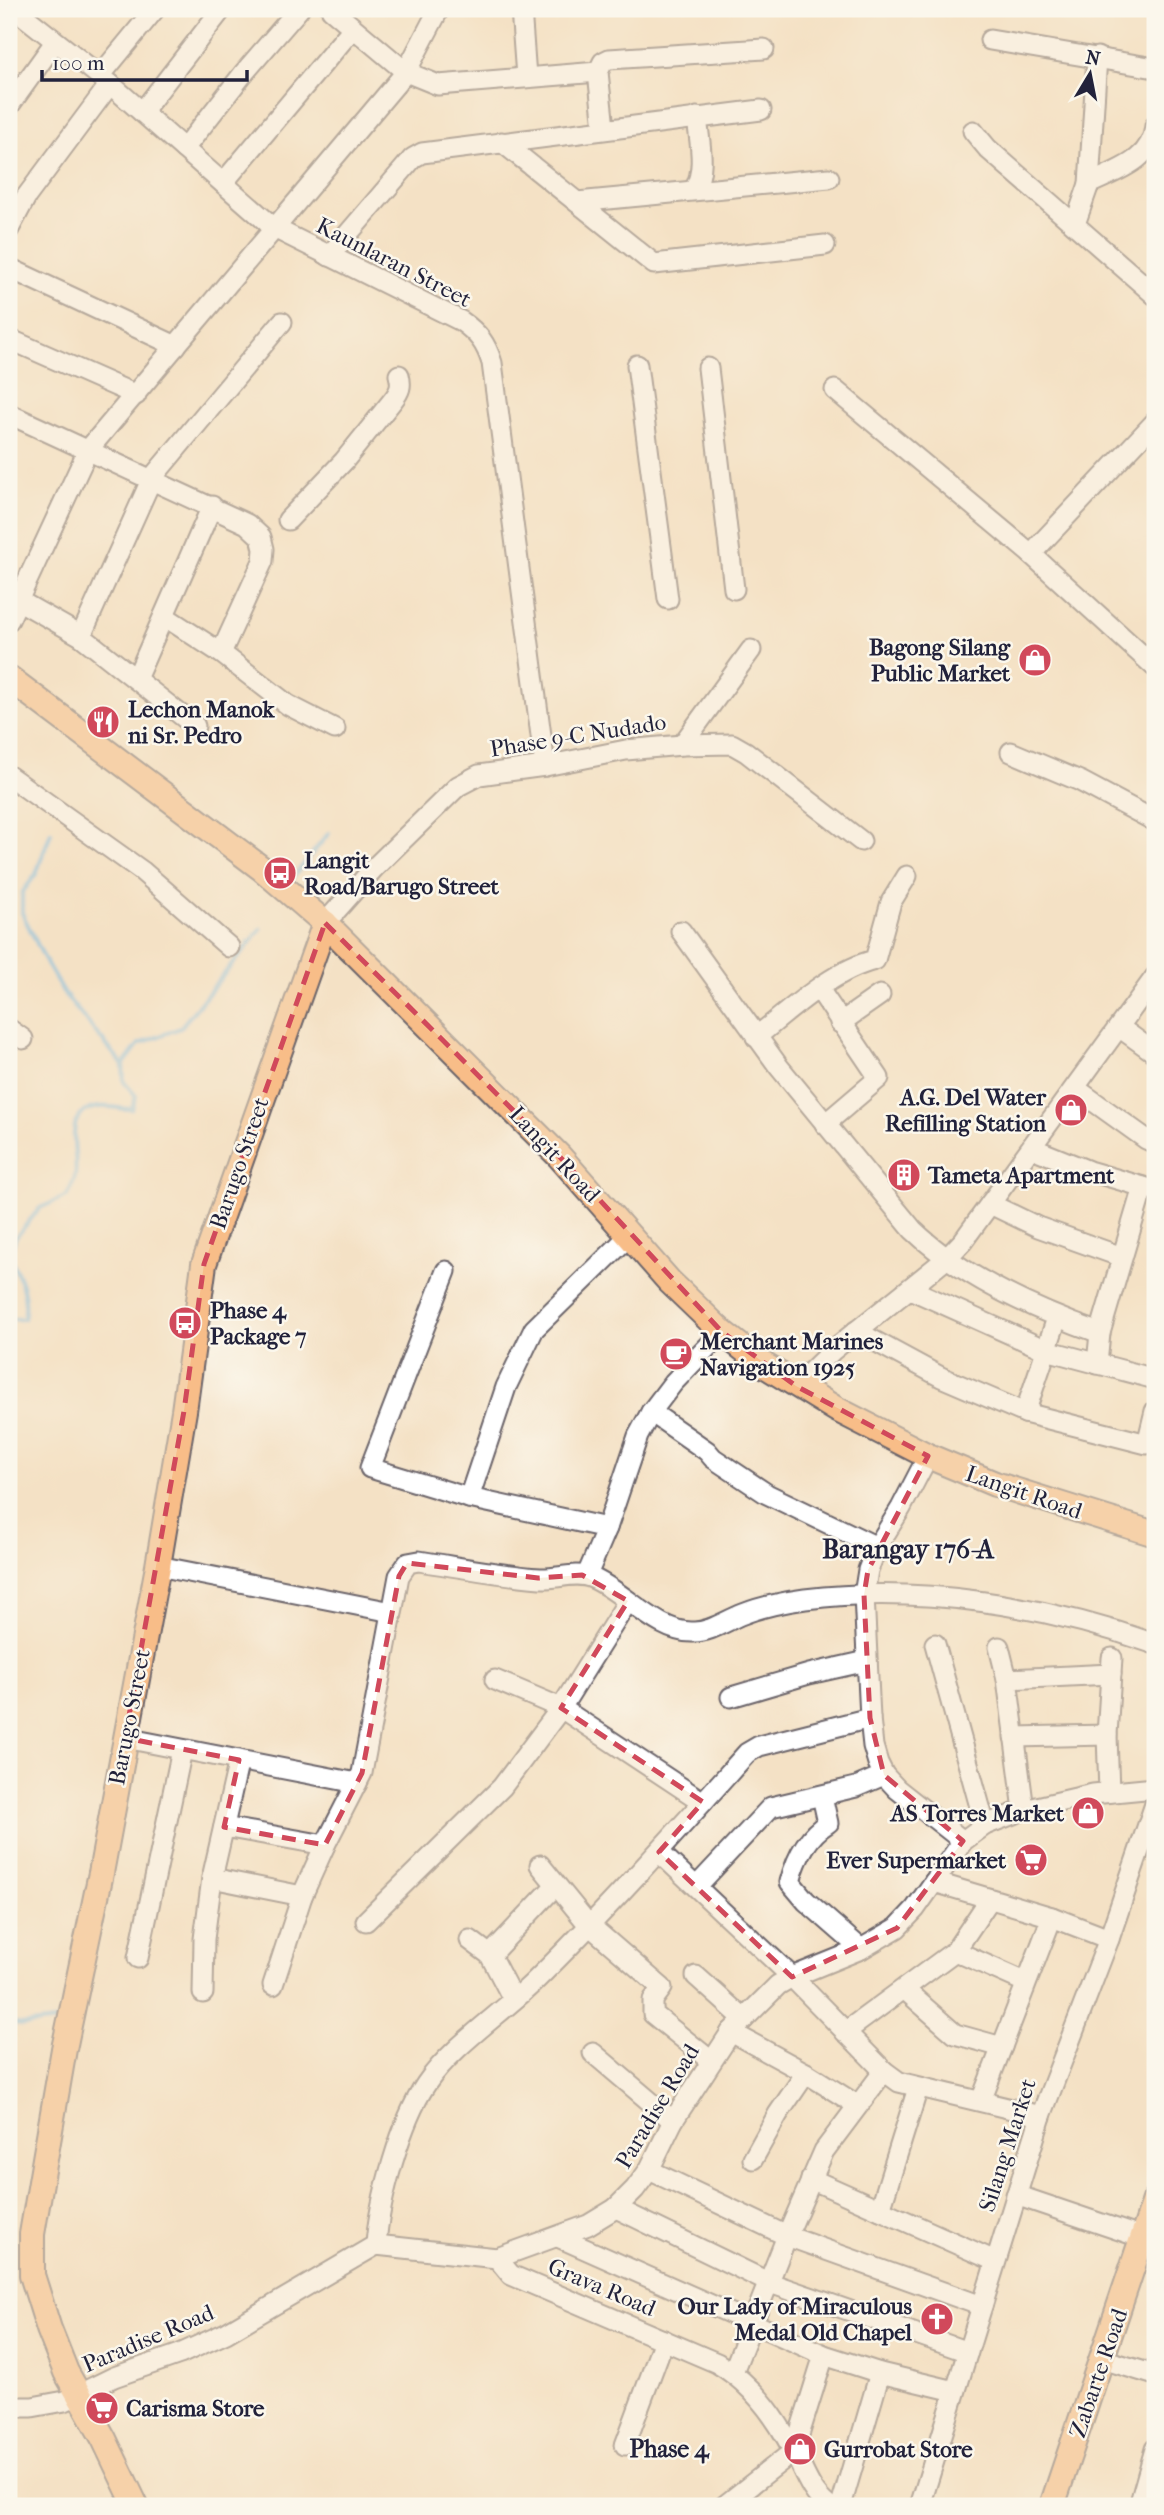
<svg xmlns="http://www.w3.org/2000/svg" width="1164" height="2515" font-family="'IM FELL French Canon',serif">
  <rect width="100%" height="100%" fill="#fbf7ec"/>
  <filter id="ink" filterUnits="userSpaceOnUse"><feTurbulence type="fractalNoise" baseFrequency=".0143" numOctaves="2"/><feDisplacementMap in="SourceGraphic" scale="14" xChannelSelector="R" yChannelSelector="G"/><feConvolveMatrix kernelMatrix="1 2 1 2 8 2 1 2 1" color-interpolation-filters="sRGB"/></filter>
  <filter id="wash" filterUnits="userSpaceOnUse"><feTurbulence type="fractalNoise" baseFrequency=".00686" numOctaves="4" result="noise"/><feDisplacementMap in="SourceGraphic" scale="28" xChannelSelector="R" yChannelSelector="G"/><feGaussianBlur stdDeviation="1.57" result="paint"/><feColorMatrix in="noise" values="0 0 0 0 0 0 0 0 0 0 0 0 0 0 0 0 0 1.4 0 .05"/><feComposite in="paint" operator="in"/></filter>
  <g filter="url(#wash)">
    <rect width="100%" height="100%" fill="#f4e1c5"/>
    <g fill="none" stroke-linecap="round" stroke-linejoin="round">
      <!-- stream -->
      <g stroke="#6eb6e6" stroke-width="4.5">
        <path d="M290,881l39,-48"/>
        <path d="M123,1065l16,-21 41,-16 81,-99"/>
        <path d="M9,1319h15c5,-22 -5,-44 -15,-64l7,-18 24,-29 27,-12c2,-6 7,-13 8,-20 5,-24 -16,-64 24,-69 10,-1 23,2 33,2l4,-13 -12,-14 -1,-17 -58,-70 -17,-29 -26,-53v-20l14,-19 15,-42"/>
        <path d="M9,2023l14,2 33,-4"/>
      </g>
    </g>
  </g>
  <g filter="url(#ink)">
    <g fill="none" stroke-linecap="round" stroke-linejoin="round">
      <defs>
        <g id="minor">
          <path d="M15,9l95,75 164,144 187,93c17,12 25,22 31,42l53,403"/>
          <path d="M331,9l75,63 32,13 160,-13"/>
          <path d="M521,9l5,68"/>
          <path d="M990,40l165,28"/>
          <path d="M100,76l55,-67"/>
          <path d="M9,106l46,-64"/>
          <path d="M142,112l80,-103"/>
          <path d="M604,128l-6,-56 5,-10 6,-3 155,-10"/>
          <path d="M973,131l15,18 167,146"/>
          <path d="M502,142l152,122 171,-19"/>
          <path d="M184,149l59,-75 56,-65"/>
          <path d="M223,183l130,-155"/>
          <path d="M1089,184l8,-127"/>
          <path d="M694,190c13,-21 5,-50 3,-73"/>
          <path d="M577,202l252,-24"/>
          <path d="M1075,224l14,-40c28,-14 63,-23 66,-58"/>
          <path d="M9,229l17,-32 84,-113"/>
          <path d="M329,256l84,-98 9,-5 339,-43"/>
          <path d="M9,268l167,78"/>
          <path d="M9,339l127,56"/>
          <path d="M637,365l31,234"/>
          <path d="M708,368l26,221"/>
          <path d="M835,390l196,164 124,113"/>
          <path d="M9,414l238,110 14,13 3,12 -1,12 -42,92"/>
          <path d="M288,520l56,-59 49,-61c7,-9 9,-14 6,-25"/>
          <path d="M1031,554l124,-132"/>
          <path d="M9,595l72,41 114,90"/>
          <path d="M164,616l57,37 67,52 47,24"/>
          <path d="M9,620l79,-170 318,-378 33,-63"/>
          <path d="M81,636l71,-158 130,-156"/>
          <path d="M136,679l76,-173"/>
          <path d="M682,745l69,-95"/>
          <path d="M1011,752l69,29 75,40"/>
          <path d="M9,776l133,95 87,76"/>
          <path d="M325,923l49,-55 84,-82 21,-11 66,-9 81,-16 56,-5 50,-1 14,8 115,89"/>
          <path d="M681,931l98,136 134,163c50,48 122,80 187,103"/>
          <path d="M817,991l6,4 56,83 -54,46"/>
          <path d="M840,1023l40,-28"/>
          <path d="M1119,1027l36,26"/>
          <path d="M9,1029l14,10"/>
          <path d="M756,1037c34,-27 77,-67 119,-77l16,-58 16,-26"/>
          <path d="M1075,1088l71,51 9,4"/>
          <path d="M1032,1148l57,23 65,19"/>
          <path d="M990,1204l48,23 84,30"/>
          <path d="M446,1271l-76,197 99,30 138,30"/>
          <path d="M910,1289l136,61 109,29"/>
          <path d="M856,1331l85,46 84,36 122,31 8,-33"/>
          <path d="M1097,1364l3,-31 43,-146"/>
          <path d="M796,1386l37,-36 113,-91 17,-18 192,-264"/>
          <path d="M651,1412l56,39 6,7 54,36 110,53"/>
          <path d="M1025,1413l32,-95"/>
          <path d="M928,1456l-27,52 -24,39 -9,23 -4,25 6,123 3,28 5,17 6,12 13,14 66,52"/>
          <path d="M469,1498l37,-111 28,-58 95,-93"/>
          <path d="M158,1566l234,46"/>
          <path d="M587,1575l20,-47 31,-92 13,-24 22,-29 49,-51"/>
          <path d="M935,1644l50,181"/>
          <path d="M999,1647l8,32 17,131"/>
          <path d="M1007,1679l104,-5"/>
          <path d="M495,1680l66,28 142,94"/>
          <path d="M731,1697l78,-23 58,-13"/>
          <path d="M1014,1737l93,-2"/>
          <path d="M125,1738l232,45"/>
          <path d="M1109,1792l-2,-57 5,-77"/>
          <path d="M822,1796l6,27c-21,13 -32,36 -38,59l16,19 55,48"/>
          <path d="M224,1827l101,18"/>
          <path d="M659,1852l133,125 92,94 15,11 142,34"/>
          <path d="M540,1865l48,59 74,64 -9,12v14l58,47"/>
          <path d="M212,1878l90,18"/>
          <path d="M934,1882l118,35 57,22"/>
          <path d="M697,1886l74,-79 85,-20 28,-12"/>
          <path d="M366,1921l136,-134 59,-79 67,-107"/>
          <path d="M470,1940l20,15 23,44"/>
          <path d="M955,1951l70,31"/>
          <path d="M490,1955l65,-69"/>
          <path d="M138,1958l44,-208"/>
          <path d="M696,1976l48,43"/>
          <path d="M273,1985l29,-89 23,-51 37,-72 37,-197 9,-13 11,-2c40,6 81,14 121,17 17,1 37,-7 52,0 32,13 66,56 102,54 17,0 33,-12 49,-18 20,-8 41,-12 62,-15 117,-14 239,6 350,45"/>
          <path d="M904,1989l51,45 47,13"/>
          <path d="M203,1993l1,-54 8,-61 27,-118"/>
          <path d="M731,2032l75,41 51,32"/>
          <path d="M845,2032l110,-81 35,-52"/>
          <path d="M593,2053l80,68"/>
          <path d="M981,2101l71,-184"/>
          <path d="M753,2159l25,-45 28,-41"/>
          <path d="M649,2170l138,66 195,70"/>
          <path d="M811,2179l184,82"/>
          <path d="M1016,2195l127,43"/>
          <path d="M616,2208l154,75 198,69"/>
          <path d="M880,2210l38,-122"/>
          <path d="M558,2237l266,118 56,18 75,18"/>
          <path d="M376,2245c3,-45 25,-124 50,-161 26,-38 75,-70 108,-102 74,-73 143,-151 213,-229l12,-7 12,-3 99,-25"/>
          <path d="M497,2258l14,17 206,88c34,20 59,53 77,89 10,19 16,40 34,54"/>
          <path d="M1102,2359l53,16"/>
          <path d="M733,2372l54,-136 37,-85 60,-80"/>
          <path d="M9,2407h23l33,-6 49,-24 66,-23 46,-21 150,-88 121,13 91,-33 28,-17 19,-19 14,-19 24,-49 58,-89 47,-47 14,-8 69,-28 36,-21 18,-19 48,-68 22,-16 39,-15 69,-16 62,-6"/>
          <path d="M625,2445l39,-105"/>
          <path d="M724,2506l70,-55 30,-96"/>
          <path d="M841,2506l39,-133"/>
          <path d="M920,2506l121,-390 68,-177 46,-135"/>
          <path d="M1139,2506l16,-57"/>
        </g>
        <g id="major">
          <path d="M9,678l252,190 64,55 234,233 110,125 53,51 42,33 72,44 92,47 67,28 160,50"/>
          <path d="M136,2506l-32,-67 -38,-67 -17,-43 -17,-54v-41l32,-185 37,-176 57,-307 26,-155 20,-147 121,-341"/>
          <path d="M1052,2506l103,-306"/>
        </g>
      </defs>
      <!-- minor casing -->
      <use href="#minor" stroke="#6c656b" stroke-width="23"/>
      <!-- major casing -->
      <use href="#major" stroke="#6c656b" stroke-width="28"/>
      <!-- minor -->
      <use href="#minor" stroke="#fff" stroke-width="19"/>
      <!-- major -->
      <use href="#major" stroke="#f8bd88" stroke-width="24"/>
    </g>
  </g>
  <!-- marked area -->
  <path d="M0 0H1164V2515H0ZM325,923l234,233 163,176 74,54 132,70 -60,114 -4,25 6,123 14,57 79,66 -66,87 -105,49 -133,-125 44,-50 -142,-94 67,-107 -46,-26 -44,3 -131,-15 -8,13 -37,197 -37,72 -101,-18 15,-67 -114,-22 59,-327 20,-147z" fill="#f4e1c5" fill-opacity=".55" fill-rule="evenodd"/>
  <path fill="none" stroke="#d1495b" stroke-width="5" stroke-dasharray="14 9" stroke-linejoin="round" d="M325,923l234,233 163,176 74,54 132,70 -60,114 -4,25 6,123 14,57 79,66 -66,87 -105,49 -133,-125 44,-50 -142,-94 67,-107 -46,-26 -44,3 -131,-15 -8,13 -37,197 -37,72 -101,-18 15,-67 -114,-22 59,-327 20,-147z"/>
  <!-- icons -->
  <defs>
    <symbol id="shop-disc" viewBox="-11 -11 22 22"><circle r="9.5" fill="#d1495b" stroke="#fbf7ec"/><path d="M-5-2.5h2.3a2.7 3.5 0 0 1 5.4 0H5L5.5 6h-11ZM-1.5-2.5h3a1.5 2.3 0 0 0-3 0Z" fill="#fff"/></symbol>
    <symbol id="restaurant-disc" viewBox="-11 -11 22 22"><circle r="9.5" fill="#d1495b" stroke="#fbf7ec"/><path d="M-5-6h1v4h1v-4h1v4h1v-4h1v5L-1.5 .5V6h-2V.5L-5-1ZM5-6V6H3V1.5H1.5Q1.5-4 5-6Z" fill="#fff"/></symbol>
    <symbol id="bus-disc" viewBox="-11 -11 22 22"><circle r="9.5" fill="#d1495b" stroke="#fbf7ec"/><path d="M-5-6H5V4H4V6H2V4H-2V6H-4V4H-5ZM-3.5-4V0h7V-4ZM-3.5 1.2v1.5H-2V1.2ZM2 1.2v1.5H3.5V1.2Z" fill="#fff"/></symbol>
    <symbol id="building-disc" viewBox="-11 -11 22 22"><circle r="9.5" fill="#d1495b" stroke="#fbf7ec"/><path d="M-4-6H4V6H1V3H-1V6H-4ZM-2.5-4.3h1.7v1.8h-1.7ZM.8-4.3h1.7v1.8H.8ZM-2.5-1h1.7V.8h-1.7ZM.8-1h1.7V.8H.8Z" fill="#fff"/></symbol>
    <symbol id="cafe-disc" viewBox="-11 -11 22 22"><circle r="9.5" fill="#d1495b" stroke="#fbf7ec"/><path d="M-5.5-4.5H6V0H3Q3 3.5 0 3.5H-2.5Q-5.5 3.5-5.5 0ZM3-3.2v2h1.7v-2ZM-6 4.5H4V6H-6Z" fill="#fff"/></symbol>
    <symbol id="supermarket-disc" viewBox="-11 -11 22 22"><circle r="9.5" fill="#d1495b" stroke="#fbf7ec"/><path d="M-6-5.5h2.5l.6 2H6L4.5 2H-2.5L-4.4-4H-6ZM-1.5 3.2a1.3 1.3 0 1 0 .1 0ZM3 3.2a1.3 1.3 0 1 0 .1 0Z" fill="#fff"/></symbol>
    <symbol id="church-disc" viewBox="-11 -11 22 22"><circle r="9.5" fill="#d1495b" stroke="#fbf7ec"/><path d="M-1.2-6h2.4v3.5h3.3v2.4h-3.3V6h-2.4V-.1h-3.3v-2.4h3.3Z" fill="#fff"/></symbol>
  </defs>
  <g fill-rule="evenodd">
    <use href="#shop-disc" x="1016" y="641" width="38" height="38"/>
    <use href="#restaurant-disc" x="84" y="703" width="38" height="38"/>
    <use href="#bus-disc" x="261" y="854" width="38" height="38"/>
    <use href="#shop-disc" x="1052" y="1091" width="38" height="38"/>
    <use href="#building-disc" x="885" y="1156" width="38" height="38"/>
    <use href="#bus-disc" x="166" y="1304" width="38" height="38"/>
    <use href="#cafe-disc" x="657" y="1335" width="38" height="38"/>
    <use href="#shop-disc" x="1069" y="1794" width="38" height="38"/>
    <use href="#supermarket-disc" x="1012" y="1841" width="38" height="38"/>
    <use href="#church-disc" x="918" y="2300" width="38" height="38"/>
    <use href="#supermarket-disc" x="83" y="2389" width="38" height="38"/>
    <use href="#shop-disc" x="781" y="2430" width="38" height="38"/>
  </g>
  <g text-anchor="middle" stroke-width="5" stroke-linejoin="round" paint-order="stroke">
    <!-- street labels -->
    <g font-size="23" fill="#22223b" stroke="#fbf7ec">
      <text transform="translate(394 262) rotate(27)" y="8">Kaunlaran Street</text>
      <text transform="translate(578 735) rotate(-9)" y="8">Phase 9-C Nudado</text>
      <text transform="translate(555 1154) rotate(47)" y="8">Langit Road</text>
      <text transform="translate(239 1163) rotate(-71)" y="8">Barugo Street</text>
      <text transform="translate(1024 1492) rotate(19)" y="8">Langit Road</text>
      <text transform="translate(129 1717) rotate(-79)" y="8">Barugo Street</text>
      <text transform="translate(657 2106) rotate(-59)" y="8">Paradise Road</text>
      <text transform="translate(1007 2145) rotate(-72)" y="8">Silang Market</text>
      <text transform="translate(602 2287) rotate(23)" y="8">Grava Road</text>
      <text transform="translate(148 2338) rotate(-23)" y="8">Paradise Road</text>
      <text transform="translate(1098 2373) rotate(-71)" y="8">Zabarte Road</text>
    </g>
    <!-- poi labels -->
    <g font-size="23" font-weight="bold" fill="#22223b" stroke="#fbf7ec" text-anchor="start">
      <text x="1010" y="655" text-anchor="end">Bagong Silang<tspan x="1010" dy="26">Public Market</tspan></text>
      <text x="128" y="717">Lechon Manok<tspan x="128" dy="26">ni Sr. Pedro</tspan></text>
      <text x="304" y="868">Langit<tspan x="304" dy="26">Road/Barugo Street</tspan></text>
      <text x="1046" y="1105" text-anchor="end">A.G. Del Water<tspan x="1046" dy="26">Refilling Station</tspan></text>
      <text x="928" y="1183">Tameta Apartment</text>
      <text x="210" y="1318">Phase 4<tspan x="210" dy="26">Package 7</tspan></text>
      <text x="700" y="1349">Merchant Marines<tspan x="700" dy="26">Navigation 1925</tspan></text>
      <text x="1064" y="1821" text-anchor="end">AS Torres Market</text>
      <text x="1006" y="1868" text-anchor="end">Ever Supermarket</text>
      <text x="912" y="2314" text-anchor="end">Our Lady of Miraculous<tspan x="912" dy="26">Medal Old Chapel</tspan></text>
      <text x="126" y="2416">Carisma Store</text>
      <text x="824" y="2457">Gurrobat Store</text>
    </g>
    <!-- neighbourhood labels -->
    <g font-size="24" font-weight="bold" fill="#22223b" stroke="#fbf7ec">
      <text x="669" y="2457">Phase 4</text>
    </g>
    <!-- quarter labels -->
    <g font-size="26" font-weight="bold" fill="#22223b" stroke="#fbf7ec">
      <text x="908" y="1558">Barangay 176-A</text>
    </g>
  </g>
  <!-- margin -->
  <rect width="1164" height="2515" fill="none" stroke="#fbf7ec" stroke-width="35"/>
  <!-- north arrow -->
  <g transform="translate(1090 74) rotate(10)" stroke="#fbf7ec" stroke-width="5" paint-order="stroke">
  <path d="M0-5L12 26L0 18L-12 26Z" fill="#22223b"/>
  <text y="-10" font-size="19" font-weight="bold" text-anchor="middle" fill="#22223b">N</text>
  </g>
  <!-- scale -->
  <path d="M42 70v10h205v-10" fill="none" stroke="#22223b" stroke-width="3.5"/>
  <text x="52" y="70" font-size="21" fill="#22223b" stroke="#fbf7ec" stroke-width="5" paint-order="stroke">100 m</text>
</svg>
